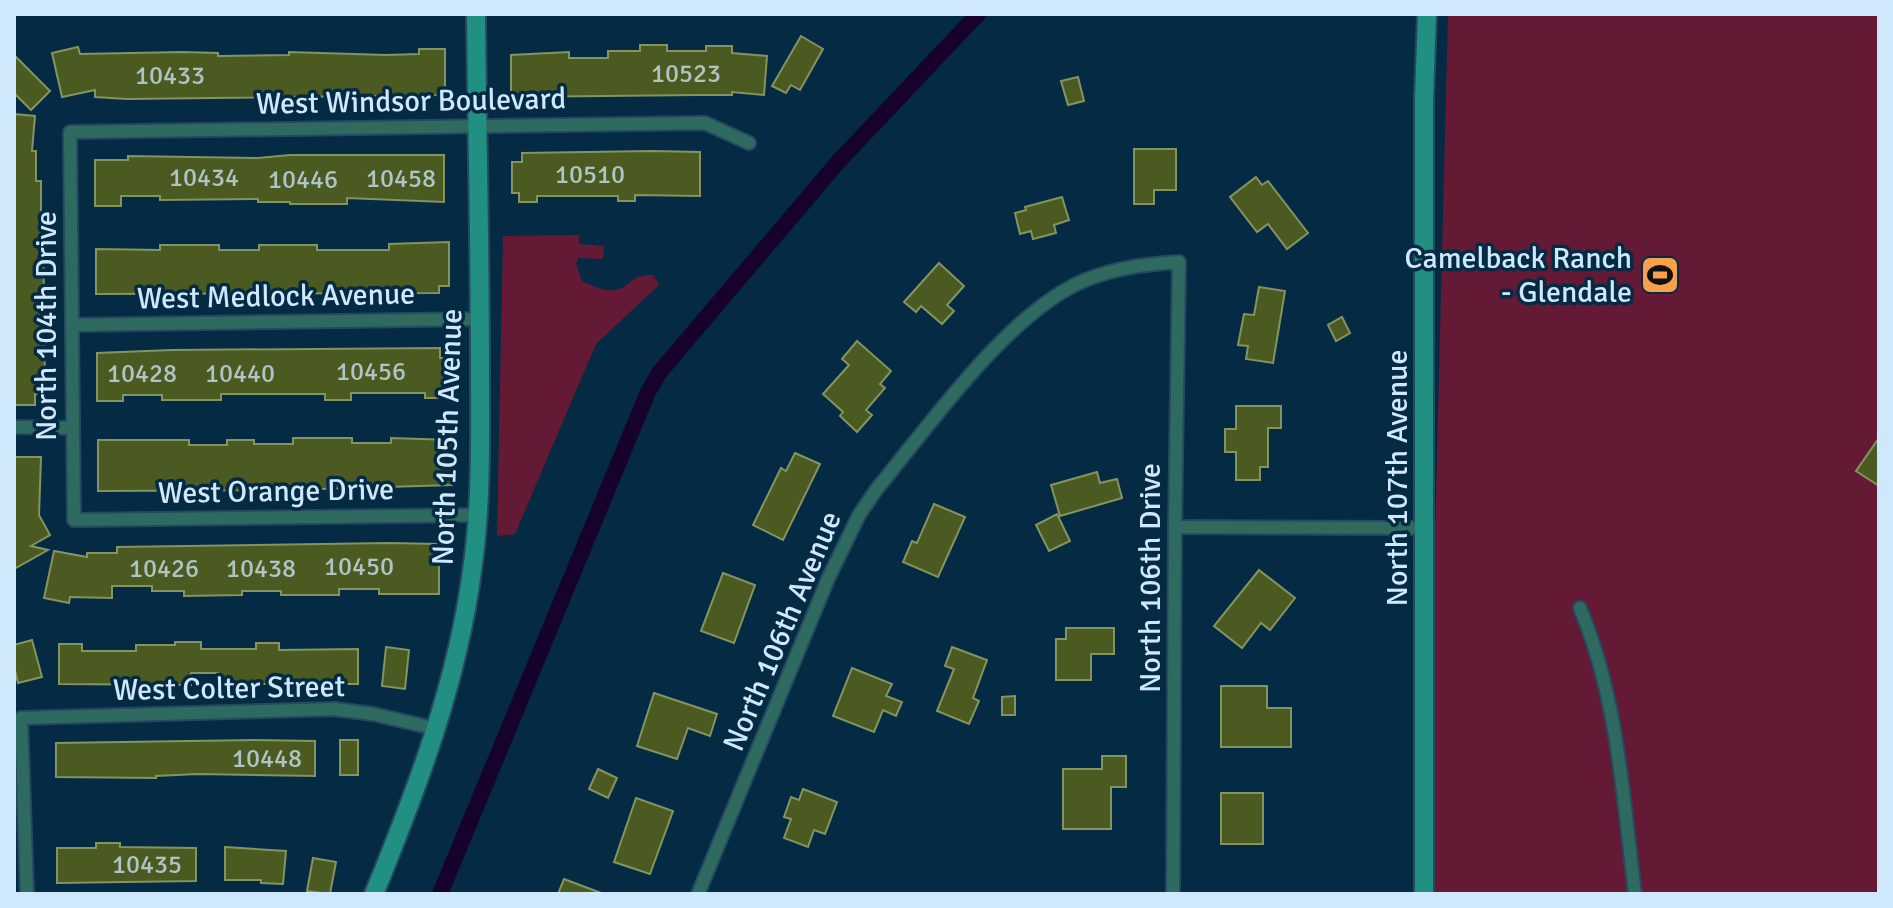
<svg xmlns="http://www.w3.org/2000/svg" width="1893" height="908" font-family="Signika,sans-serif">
  <rect width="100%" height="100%" fill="#052b44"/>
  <!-- green -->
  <g fill="#641a35">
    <path d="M1448,14h431v880h-445l1,-357z"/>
    <path d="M579,235v9l25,2 -1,13 -25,-1 -2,6 6,17c10,4 22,11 34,9 16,-4 13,-15 37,-15l6,10 -63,59 -81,190 -18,2 6,-300z"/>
  </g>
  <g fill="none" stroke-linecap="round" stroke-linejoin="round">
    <!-- canal -->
    <path stroke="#17012d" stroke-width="16" d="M440,894l208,-502 11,-19 179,-211 140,-148"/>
  </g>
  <!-- building -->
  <g fill="#4b5a20" stroke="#849460" stroke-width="2">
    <path d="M801,36l22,13 -23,41 -9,-5 -5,8 -14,-7z"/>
    <path d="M640,45h27v6h39v-5h26v7l35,3 -3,39 -32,-3v3h-34l-187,2v-42l58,-3v6h39v-7h32z"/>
    <path d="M78,47l2,7 102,-2 36,1v3l71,-1v-3l97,3 33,-1v-5h26v46l-318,4 -32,-2v-7l-33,7 -10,-44z"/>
    <path d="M14,55l36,36 -19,19 -17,-17z"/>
    <path d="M1078,77l6,24 -16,4 -7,-24z"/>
    <path d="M14,114l21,2 -3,35h4v30h5v33h2l2,180h-10v11h-21z"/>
    <path d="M1134,149h42v41h-22v14h-20z"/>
    <path d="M652,151l48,1v44l-65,-1v6h-17v-5h-81v6h-18v-9h-7v-31h10v-9z"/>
    <path d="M290,155h154v47l-97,-4v6h-57v-2h-32v-3l-98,1v-4h-39v10h-26v-46h33v-4l130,2z"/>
    <path d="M1256,177l6,8 6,-4 40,52 -21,16 -19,-25 -11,8 -27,-35z"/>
    <path d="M1062,197l7,23 -15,5 2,8 -23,6 -2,-8 -11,3 -5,-21 11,-3 -1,-3z"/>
    <path d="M449,242v44h-10v7l-343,1v-45l64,1v-5h59v5h40v-5h58v5h72v-6z"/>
    <path d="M939,263l25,23 -17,19 7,6 -12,13 -21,-18 -5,6 -12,-10z"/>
    <path d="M1259,287l26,4 -12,72 -27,-4 2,-13 -10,-1 6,-31 10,1z"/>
    <path d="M1342,317l8,16 -14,8 -8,-16z"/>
    <path d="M857,341l34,30 -11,13 5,4 -19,22 6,5 -15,17 -17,-16 3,-4 -20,-18 26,-29 -7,-6z"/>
    <path d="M440,348v10h11v40h-26v-5h-74v7h-26v-6h-104v6h-59v-5h-39v6h-26v-48l75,-3z"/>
    <path d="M1236,406h45v22h-13v39h-8v13h-24v-28h-11v-23h11z"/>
    <path d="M293,438h59v5h39v-5l61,2v45l-165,5 -189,1v-51h91v5h38v-5h27v4h39z"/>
    <path d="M1879,438v48l-23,-15z"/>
    <path d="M795,453l25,11 -37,76 -30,-15 28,-57 5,3z"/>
    <path d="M14,457h27l-2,58 11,20 -19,11 17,4 -34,19z"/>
    <path d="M1097,472l3,11 17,-4 5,19 -62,18 -9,-31z"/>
    <path d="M934,504l31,13 -27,60 -35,-15 9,-21 5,2z"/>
    <path d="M1057,514l13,27 -21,10 -13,-26z"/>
    <path d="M389,543l50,1v50h-60v-5h-40v6h-58v-4h-39v4l-58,1v-5h-32v-5h-40v12l-42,-1 -1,6 -25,-5 10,-47 33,6v-4h30v-6z"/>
    <path d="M1259,570l36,28 -25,32 -9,-7 -19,25 -28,-22z"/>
    <path d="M723,573l32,12 -21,58 -33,-12z"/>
    <path d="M1066,628h48v26h-23v26h-35v-41h10z"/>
    <path d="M32,640l10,37 -24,6 -4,-17v-21z"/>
    <path d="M175,642h26v7h55v-6h23v7l79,-1v35h-140v-11h-27v12l-132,-1v-40h23v7h54v-6h39z"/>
    <path d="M386,647l23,3 -4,39 -23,-3z"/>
    <path d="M952,647l35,13 -14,38 6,3 -10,23 -32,-13 17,-42 -9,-3z"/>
    <path d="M852,668l40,16 -6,12 16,6 -6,14 -13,-6 -9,22 -41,-16z"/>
    <path d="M1221,686h46v22h24v39h-70z"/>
    <path d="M654,693l63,21 -7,22 -22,-8 -11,31 -40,-13z"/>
    <path d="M1015,696v19h-13v-18z"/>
    <path d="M255,740l60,1v35l-117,-2 -42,2v2l-100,-1v-34z"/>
    <rect x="340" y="740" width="18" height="35"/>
    <path d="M1102,756h24v31h-15v42h-48v-60h39z"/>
    <path d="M598,769l19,9 -9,20 -19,-9z"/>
    <path d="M803,789l34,13 -12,32 -11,-4 -6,17 -24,-9 7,-19 -7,-2 7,-20 8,3z"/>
    <rect x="1221" y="793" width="42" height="51"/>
    <path d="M636,798l37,13 -23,63 -36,-12z"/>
    <path d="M96,843h24v4l76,1v33l-139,2v-35h39z"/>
    <path d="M225,847l61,4 -3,33 -22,-1v-3h-36z"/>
    <path d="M313,858l23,4 -6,32 -23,-3z"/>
    <path d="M564,879l37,14 -1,1h-42z"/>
  </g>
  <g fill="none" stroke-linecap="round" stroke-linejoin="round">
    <defs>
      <g id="street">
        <path d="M72,325l408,-6"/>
        <path d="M14,427l58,1"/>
        <path d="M479,515l-405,5 -4,-388 635,-9 44,20"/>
        <path d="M1175,527l251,1"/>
        <path d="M1580,608c38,91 43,189 55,286"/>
        <path d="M27,894l-6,-176 313,-9 39,5 64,15"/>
        <path d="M698,894l130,-315 31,-64 17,-25c54,-65 131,-176 207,-209 31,-13 63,-17 96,-19l-4,265 -2,367"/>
      </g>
      <g id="secondary">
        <path d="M374,894c43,-105 83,-210 98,-323 10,-68 8,-137 8,-206 0,-117 -3,-234 -4,-351"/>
        <path d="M1424,894v-796l3,-84"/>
      </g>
    </defs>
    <!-- street casing -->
    <use href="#street" stroke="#254961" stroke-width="16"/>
    <!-- secondary casing -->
    <use href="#secondary" stroke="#254961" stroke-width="22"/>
    <!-- street -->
    <use href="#street" stroke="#2f6a61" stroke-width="12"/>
    <!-- secondary -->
    <use href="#secondary" stroke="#218f81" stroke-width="18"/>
  </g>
  <!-- icons -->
  <defs>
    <symbol id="stadium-square" viewBox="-11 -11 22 22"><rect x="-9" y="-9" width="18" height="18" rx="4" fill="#f8a14a" stroke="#052b44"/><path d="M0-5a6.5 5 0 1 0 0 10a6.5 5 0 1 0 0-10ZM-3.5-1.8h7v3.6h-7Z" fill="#111"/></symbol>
  </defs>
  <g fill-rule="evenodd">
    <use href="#stadium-square" x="1638" y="253" width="44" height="44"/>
  </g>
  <g text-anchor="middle" stroke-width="7" stroke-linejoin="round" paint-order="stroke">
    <!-- number labels -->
    <g font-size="26" fill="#aec4c5">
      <text x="686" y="82">10523</text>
      <text x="170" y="84">10433</text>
      <text x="590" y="183">10510</text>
      <text x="204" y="186">10434</text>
      <text x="401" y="187">10458</text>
      <text x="303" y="188">10446</text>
      <text x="371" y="380">10456</text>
      <text x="142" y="382">10428</text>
      <text x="240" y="382">10440</text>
      <text x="359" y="575">10450</text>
      <text x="164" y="577">10426</text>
      <text x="261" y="577">10438</text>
      <text x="267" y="767">10448</text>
      <text x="147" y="873">10435</text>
    </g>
    <!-- street labels -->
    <g font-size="30" fill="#cfe8fc" stroke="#052b44">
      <text transform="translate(411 101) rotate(-1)" y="10">West Windsor Boulevard</text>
      <text transform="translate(276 296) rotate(-1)" y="10">West Medlock Avenue</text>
      <text transform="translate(46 326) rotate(-90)" y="10">North 104th Drive</text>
      <text transform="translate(447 437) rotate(-88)" y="10">North 105th Avenue</text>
      <text transform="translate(1397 478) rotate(-90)" y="10">North 107th Avenue</text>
      <text transform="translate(276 491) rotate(-1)" y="10">West Orange Drive</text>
      <text transform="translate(1150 578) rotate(-90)" y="10">North 106th Drive</text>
      <text transform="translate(782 631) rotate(-67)" y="10">North 106th Avenue</text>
      <text transform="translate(229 688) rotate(-1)" y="10">West Colter Street</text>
    </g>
    <!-- poi labels -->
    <g font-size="30" fill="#cfe8fc" stroke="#052b44" text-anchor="end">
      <text x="1632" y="268">Camelback Ranch<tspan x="1632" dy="34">- Glendale</tspan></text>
    </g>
  </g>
  <!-- border -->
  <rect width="1893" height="908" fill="none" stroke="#cfe8fc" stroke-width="32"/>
</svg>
